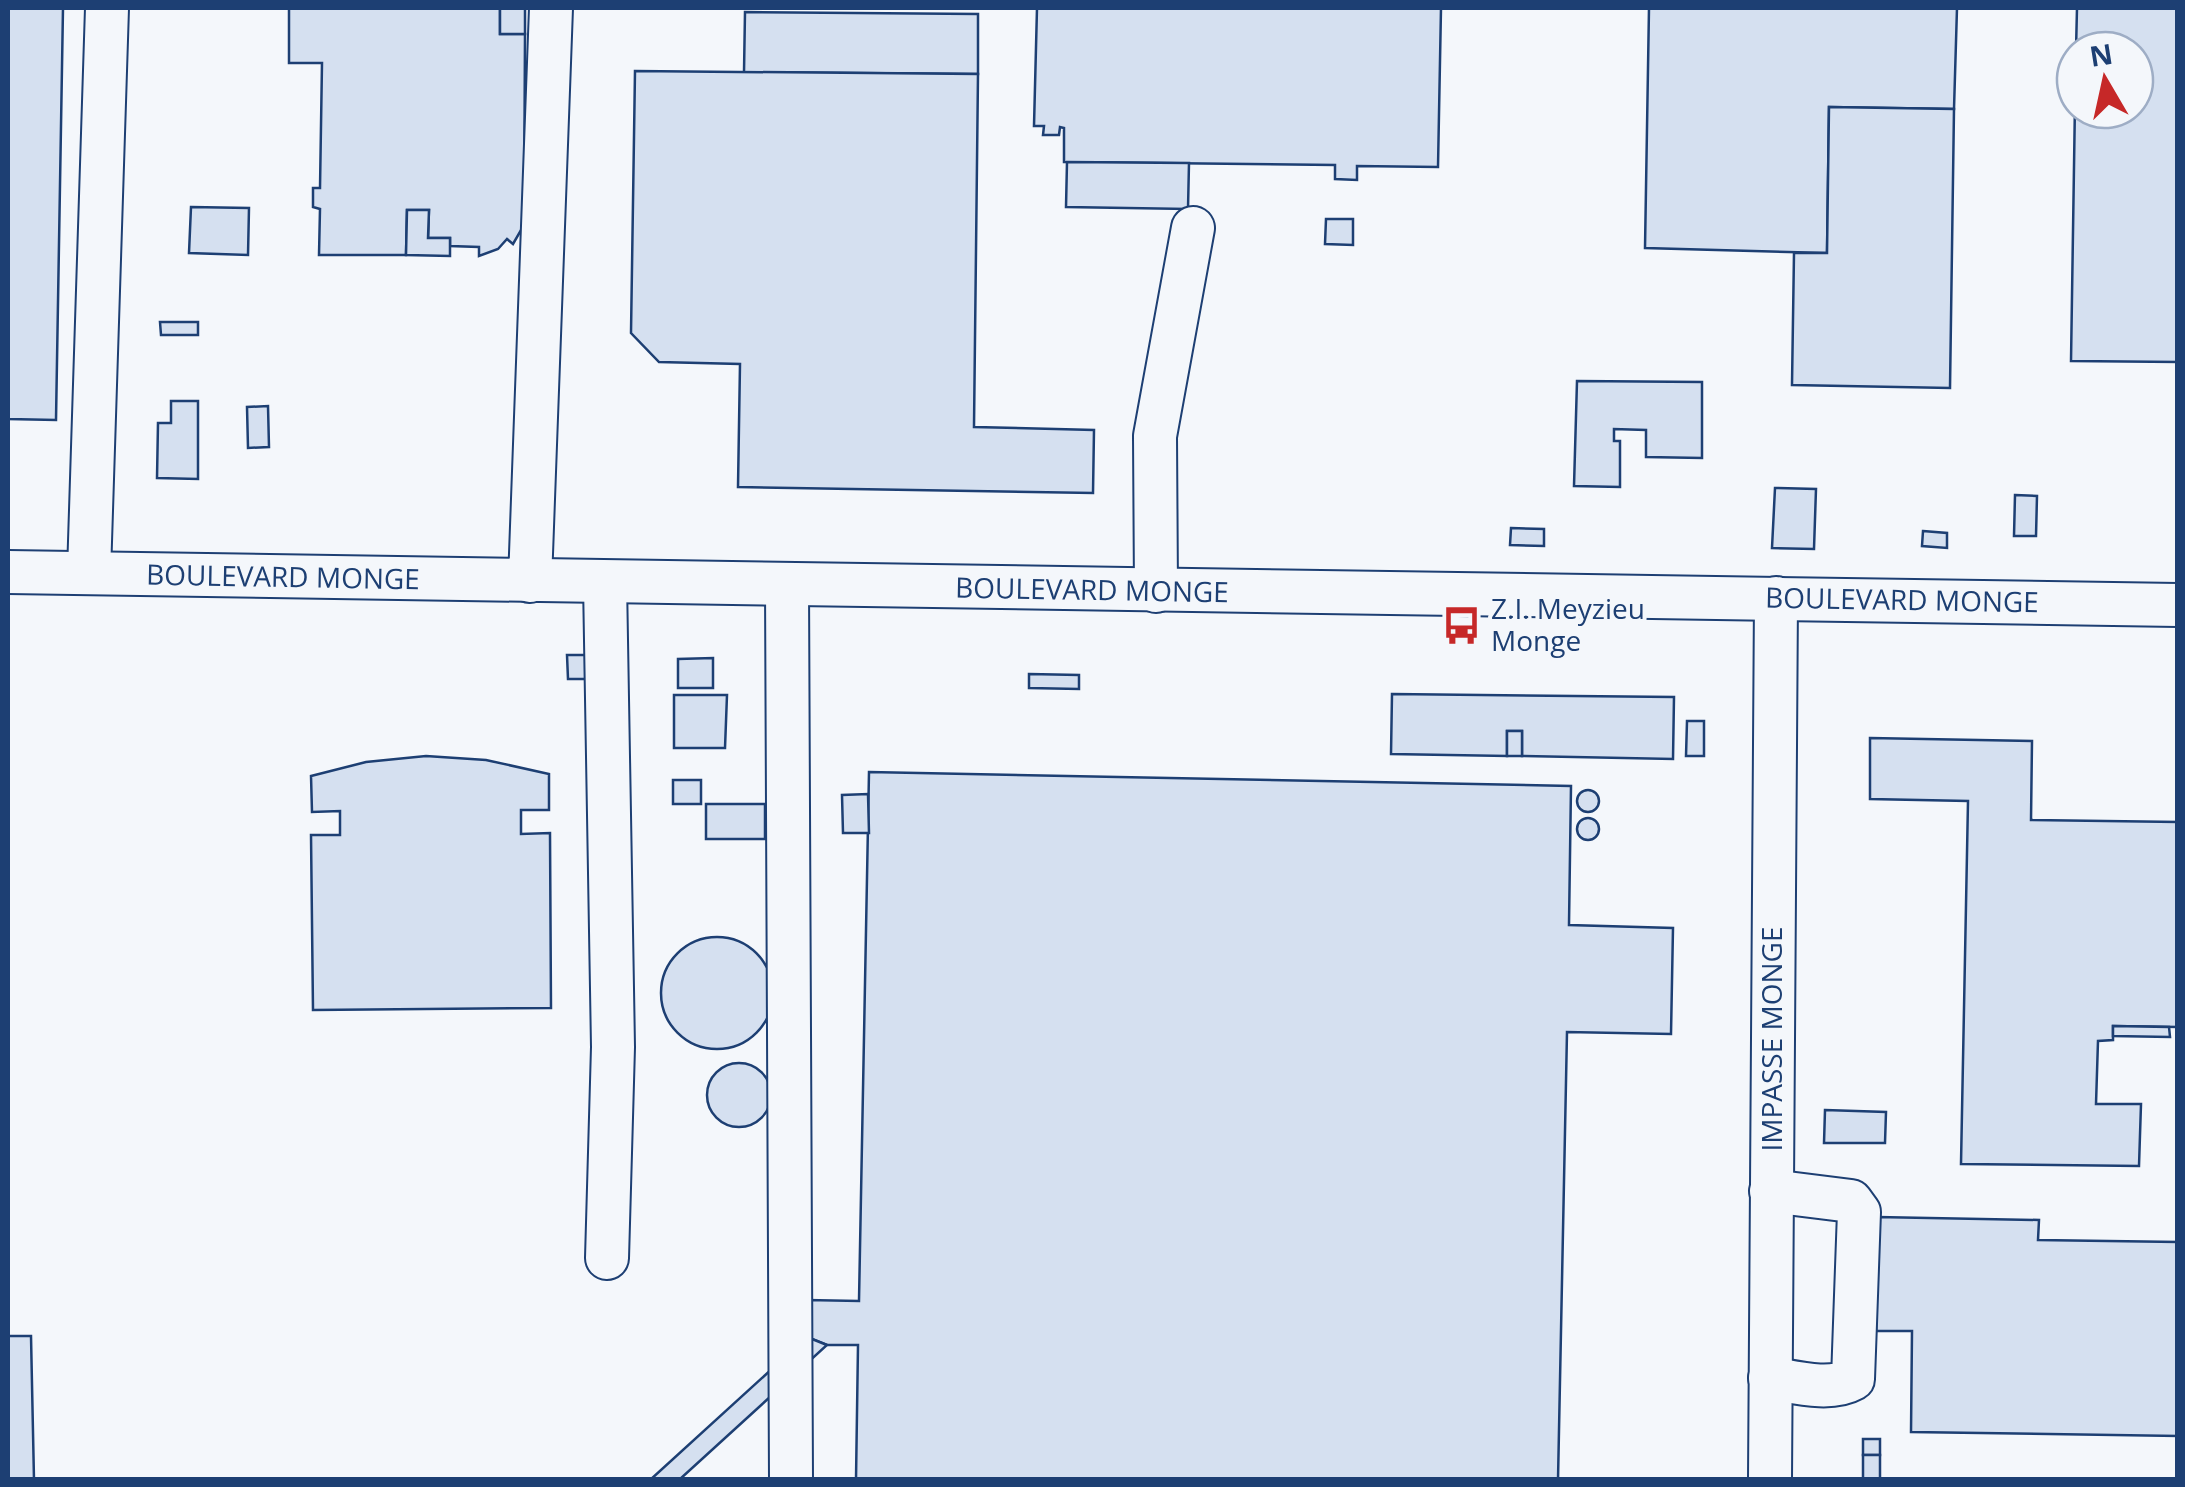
<svg xmlns="http://www.w3.org/2000/svg" width="2185" height="1487" font-family="'Open Sans',sans-serif">
  <rect width="100%" height="100%" fill="#f4f7fb"/>
  <!-- building -->
  <g fill="#d5e0f0" stroke="#1d3f73" stroke-width="2.5">
    <path d="M8,8h55l-7,412 -48,-1z"/>
    <path d="M289,8h211v26h25l-1,191 -11,19 -6,-5 -9,10 -19,7v-9l-29,-1v-8h-22l1,-28h-22l-1,45h-87l1,-46 -7,-2v-19h7l2,-125h-33z"/>
    <rect x="500" y="8" width="25" height="26"/>
    <path d="M1037,8h404l-3,159 -81,-1v14l-22,-1v-14l-271,-3v-34l-4,-1 -1,8h-16l1,-9h-10z"/>
    <path d="M1649,8h308l-3,101 -125,-2 -2,146 -182,-5z"/>
    <path d="M2077,8h101v354l-107,-1 4,-259v8h60v-60h-59z"/>
    <path d="M745,12l233,2v60l-234,-2z"/>
    <path d="M635,71l343,3 -4,353 120,3 -1,63 -355,-6 2,-123 -81,-2 -28,-29z"/>
    <path d="M1829,107l125,2 -4,279 -158,-3 2,-132h33z"/>
    <path d="M1067,162l122,1 -1,46 -122,-2z"/>
    <path d="M191,207l58,1 -1,47 -59,-2z"/>
    <path d="M407,210h22l-1,28h22v18l-44,-1z"/>
    <path d="M1326,219h27v26l-28,-1z"/>
    <path d="M160,322h38v13h-37z"/>
    <path d="M1577,381l125,1v76l-56,-1v-27l-32,-1v12h6v46l-46,-1z"/>
    <path d="M171,401h27v78l-41,-1 1,-55h13z"/>
    <path d="M268,406l1,41 -21,1 -1,-41z"/>
    <path d="M1775,488l41,1 -2,60 -42,-1z"/>
    <path d="M2015,495l22,1 -1,40h-22z"/>
    <path d="M1511,528l33,1v17l-34,-1z"/>
    <path d="M1923,531l24,2v15l-25,-2z"/>
    <path d="M567,655h19v24h-18z"/>
    <path d="M713,658v30h-35v-29z"/>
    <path d="M1029,674l50,1v14l-50,-1z"/>
    <path d="M1392,694l282,3 -1,62 -151,-3v-25h-15v25l-116,-2z"/>
    <path d="M674,695h53l-2,53h-51z"/>
    <path d="M1687,721h17v35h-18z"/>
    <rect x="1507" y="731" width="15" height="25"/>
    <path d="M1870,738l162,3 -1,79 147,2v205l-65,-1v14l-15,1 -2,63h45l-2,62 -178,-2 7,-363 -98,-2z"/>
    <path d="M426,756l60,4 63,14v36h-28v24l29,-1 1,175 -238,2 -2,-175h29v-24l-28,1 -1,-36 55,-14z"/>
    <path d="M869,772l702,14 -2,139 104,3 -2,106 -104,-2 -9,448h-702l2,-135h-31l-20,-8v-37l52,1z"/>
    <rect x="673" y="780" width="28" height="24"/>
    <circle cx="1588" cy="801" r="11"/>
    <path d="M868,794l1,39h-26l-1,-38z"/>
    <rect x="706" y="804" width="59" height="35"/>
    <circle cx="1588" cy="829" r="11"/>
    <circle cx="717" cy="993" r="56"/>
    <path d="M2113,1026l56,1 1,10 -57,-1z"/>
    <circle cx="739" cy="1095" r="32"/>
    <path d="M1825,1110l61,2 -1,31h-61z"/>
    <path d="M1877,1217l162,3 -1,20 140,2v194l-267,-4 1,-101h-36z"/>
    <path d="M8,1336h23l3,144h-26z"/>
    <path d="M807,1337l20,8 -148,135h-29z"/>
    <rect x="1863" y="1439" width="17" height="16"/>
    <rect x="1863" y="1455" width="17" height="25"/>
  </g>
  <g fill="none" stroke-linecap="round" stroke-linejoin="round">
    <defs>
      <g id="minor">
        <path d="M8,572l2170,33"/>
        <path d="M89,573l18,-565"/>
        <path d="M530,581l21,-573"/>
        <path d="M605,582l8,465 -6,211"/>
        <path d="M787,585l4,895"/>
        <path d="M1156,591l-1,-155 38,-208"/>
        <path d="M1770,1378c25,4 60,14 83,1l6,-167 -8,-11 -80,-10"/>
        <path d="M1770,1480l6,-882"/>
      </g>
    </defs>
    <!-- minor casing -->
    <use href="#minor" stroke="#1d3f73" stroke-width="46"/>
    <!-- minor -->
    <use href="#minor" stroke="#f4f7fb" stroke-width="42"/>
  </g>
  <!-- icons -->
  <defs>
    <symbol id="bus-bare" viewBox="-9 -9 18 18"><path d="M-5-6H5V4H4V6H2V4H-2V6H-4V4H-5ZM-3.5-4V0h7V-4ZM-3.5 1.2v1.5H-2V1.2ZM2 1.2v1.5H3.5V1.2Z" fill="#c62828" stroke="#f4f7fb" stroke-width="2.5" paint-order="stroke"/></symbol>
  </defs>
  <g fill-rule="evenodd">
    <use href="#bus-bare" x="1434" y="598" width="55" height="55"/>
  </g>
  <g text-anchor="middle" stroke-width="8" stroke-linejoin="round" paint-order="stroke">
    <!-- street labels -->
    <g font-size="28" fill="#1d3f73" stroke="#f4f7fb">
      <text transform="translate(283 577) rotate(1)" y="10">BOULEVARD MONGE</text>
      <text transform="translate(1092 590) rotate(1)" y="10">BOULEVARD MONGE</text>
      <text transform="translate(1902 600) rotate(1)" y="10">BOULEVARD MONGE</text>
      <text transform="translate(1772 1039) rotate(-90)" y="10">IMPASSE MONGE</text>
    </g>
    <!-- poi labels -->
    <g font-size="28" fill="#1d3f73" stroke="#f4f7fb" text-anchor="start">
      <text x="1491" y="619">Z.I. Meyzieu<tspan x="1491" dy="32">Monge</tspan></text>
    </g>
  </g>
  <!-- border -->
  <rect width="2185" height="1487" fill="none" stroke="#1d3f73" stroke-width="20"/>
  <!-- north arrow -->
  <g transform="translate(2105 80) rotate(351)"><circle r="48" fill="#f4f7fb" stroke="#9eadc5" stroke-width="2.5"/>
  <path d="M0-8L18 38L0 25L-18 38Z" fill="#c62828"/>
  <text y="-15" font-size="28" font-weight="bold" text-anchor="middle" fill="#1d3f73">N</text>
  </g>
</svg>
